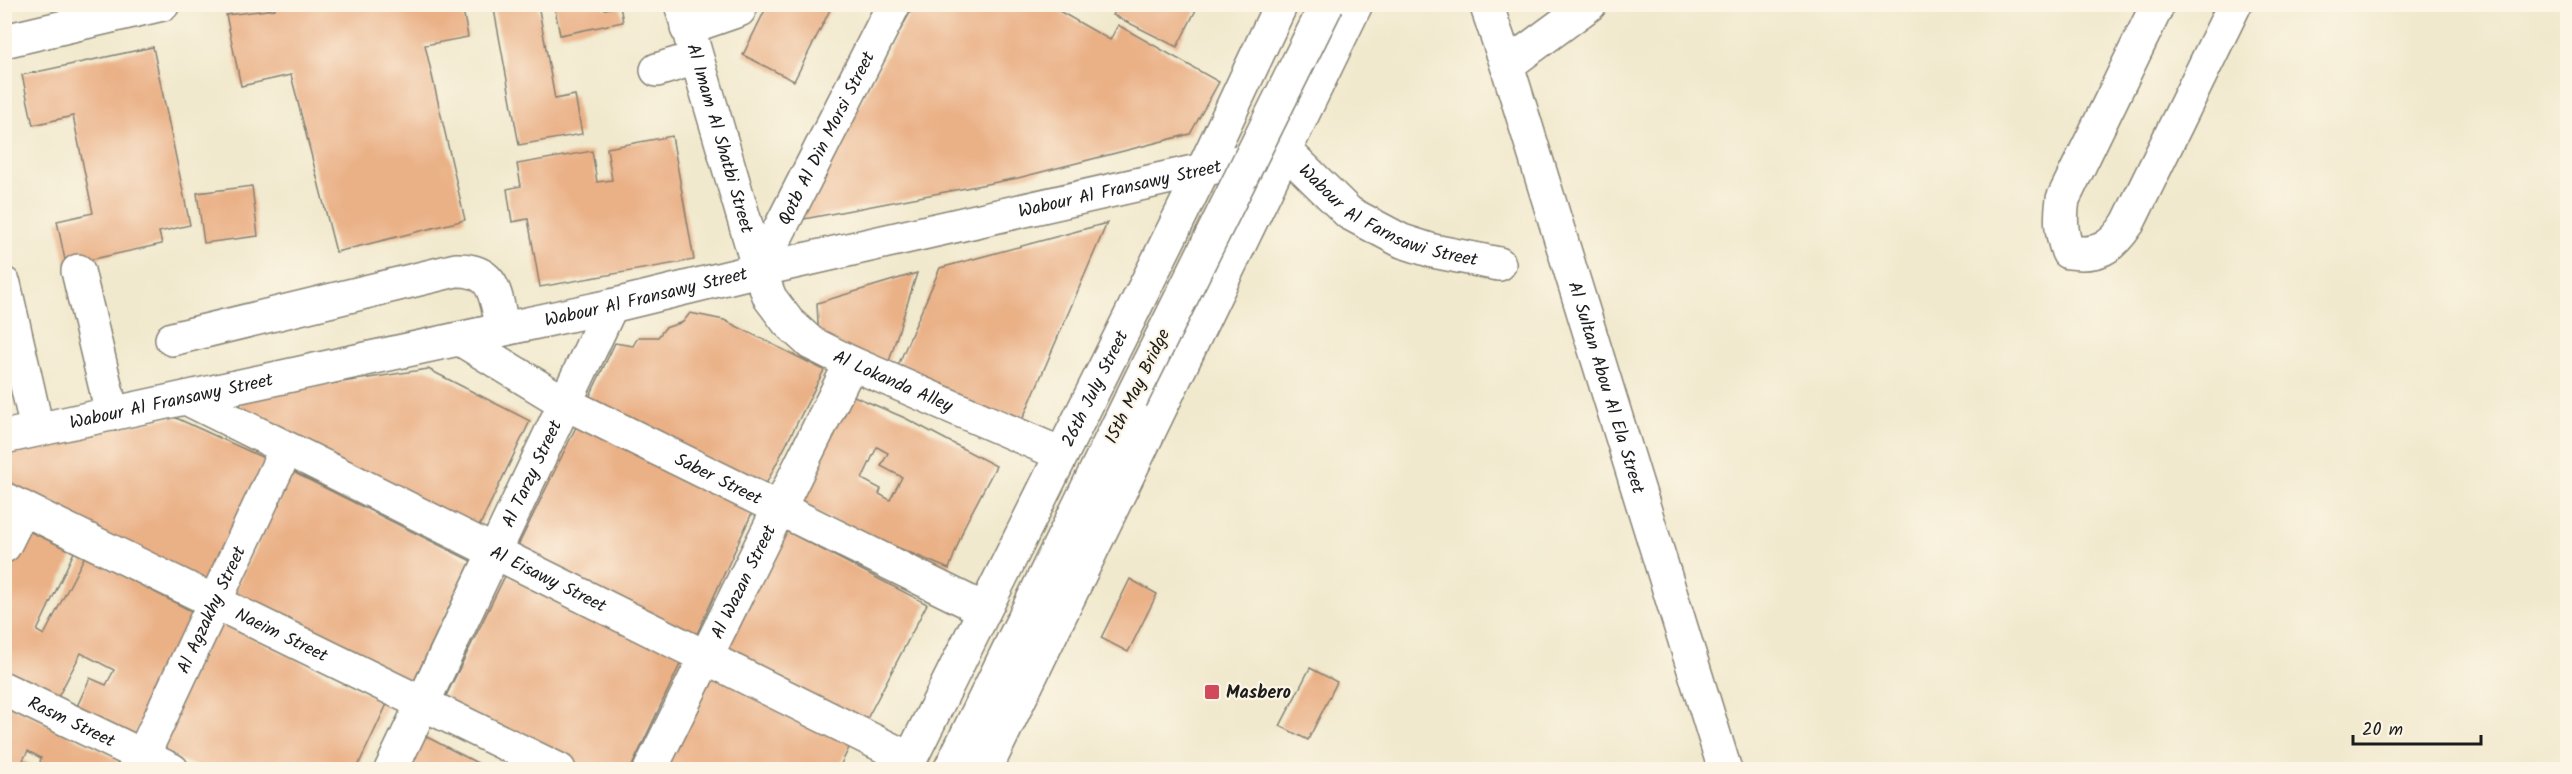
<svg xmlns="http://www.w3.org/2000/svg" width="2572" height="774" font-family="Kalam,sans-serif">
  <rect width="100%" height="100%" fill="#fcf5e5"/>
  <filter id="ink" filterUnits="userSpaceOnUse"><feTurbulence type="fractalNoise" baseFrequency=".0167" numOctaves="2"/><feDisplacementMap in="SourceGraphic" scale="12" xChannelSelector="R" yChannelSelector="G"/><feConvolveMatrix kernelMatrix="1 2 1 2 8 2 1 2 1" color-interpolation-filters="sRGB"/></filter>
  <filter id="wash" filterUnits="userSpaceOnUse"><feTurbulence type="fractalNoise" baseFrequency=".008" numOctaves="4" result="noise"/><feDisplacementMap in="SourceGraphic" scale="24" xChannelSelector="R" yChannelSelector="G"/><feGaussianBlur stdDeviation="1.35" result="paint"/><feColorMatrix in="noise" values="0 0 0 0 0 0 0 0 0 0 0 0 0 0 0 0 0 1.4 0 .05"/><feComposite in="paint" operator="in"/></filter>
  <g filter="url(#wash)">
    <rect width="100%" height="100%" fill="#f1e9cd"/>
    <g id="blocks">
      <!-- building -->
      <g fill="#eab086" fill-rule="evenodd">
        <path d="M274,4h188l6,33 -43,8 40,175 -129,32 -45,-177 -50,11 -15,-71 49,-6z"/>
        <path d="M493,4h45l17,95 20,-4 7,39 -63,11z"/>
        <path d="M554,4h50l1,5 15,-3 3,16 -63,13z"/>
        <path d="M768,4h65l-39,77 -51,-26z"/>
        <path d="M915,4h132l63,36 8,-15 101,57 -29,52 -172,44 -219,42 91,-172z"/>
        <path d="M1119,4h80l-22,43 -64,-32z"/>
        <path d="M153,47l37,178 -31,7 3,12 -96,21 -9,-44 36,-8 -20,-97 -40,9 -11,-50z"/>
        <path d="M672,136l22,124 -154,27 -12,-68 -16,3 -5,-33 14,-3 -4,-22 75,-13 5,31 15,-2 -5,-32z"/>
        <path d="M252,186l6,50 -54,7 -7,-50z"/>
        <path d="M1107,223l-96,223 -124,-55 53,-123z"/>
        <path d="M917,273l-31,98 -67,-30 -2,-38z"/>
        <path d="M690,313l34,7 100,50 -59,116 -177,-86 27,-57 18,3 5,-9h20l7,-9 18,-6z"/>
        <path d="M428,369l102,52 -54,112 -240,-115 7,-21z"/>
        <path d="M847,393l58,25 91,48 -31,59 -16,44 -155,-65zM877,447l11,6 -7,13 21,11 -12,23 -11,-6 2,-5 -19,-10z"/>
        <path d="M174,417l92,42 -57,130 -205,-100v-40z"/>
        <path d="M579,421l177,83 -62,136 -180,-86z"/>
        <path d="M293,472l178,89 -58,122 -182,-85z"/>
        <path d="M775,525l152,79 -68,130 -148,-79z"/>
        <path d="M22,528l52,24 -37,79 7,4 41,-79 110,57 -63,127 -58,-27 16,-35 16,7 8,-15 -33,-17 -24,46 -53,-27v-106z"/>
        <path d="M506,574l178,82 -54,114h-45l-141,-70z"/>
        <path d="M1130,579l27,15 -29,58 -27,-14z"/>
        <path d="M218,621l169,83 -31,66h-155l-45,-23z"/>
        <path d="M692,663l160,79 -14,28h-181z"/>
        <path d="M1310,668l27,14 -29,58 -28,-14z"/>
        <path d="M4,702l115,58 -5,10h-60l-14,-8 1,-4 -13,-7 -5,9 11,6 -1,4h-29z"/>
        <path d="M421,734l70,36h-88z"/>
      </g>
    </g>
  </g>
  <g filter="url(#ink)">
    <use href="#blocks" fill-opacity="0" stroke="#868274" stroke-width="1.5"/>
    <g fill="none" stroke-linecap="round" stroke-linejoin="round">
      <defs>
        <g id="minor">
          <path id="s1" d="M681,4l78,266 11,28 18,24 23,21 40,20 210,91"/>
          <path id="s2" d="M1486,4l21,61 218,705"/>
          <path d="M2158,4l-95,195c-3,20 -2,34 5,53 30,4 43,-3 60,-29l107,-219"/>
          <path d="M687,28l52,-18 3,-6"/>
          <path d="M4,41l159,-37"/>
          <path d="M1507,65l83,-61"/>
          <path d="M657,70l39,-12"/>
          <path id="s3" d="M759,270l135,-266"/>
          <path d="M78,271l34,143"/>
          <path d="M4,284l33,145"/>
          <path d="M172,339l284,-69c41,-1 39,27 47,59"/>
          <path id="s4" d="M460,339l105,64 418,206"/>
          <path id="s5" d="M186,398l724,361"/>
          <path id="s6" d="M4,437l607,-131 148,-36 527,-119 63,62 53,28 31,10 66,13"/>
          <path id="s7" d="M4,499l555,271"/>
          <path d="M4,546l19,-38"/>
          <path id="s8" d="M4,689l168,81"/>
          <path id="s9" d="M136,770l150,-321"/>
          <path id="s10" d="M391,770l220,-464"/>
          <path id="s11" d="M650,770l201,-407"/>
        </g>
        <g id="major">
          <path id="s12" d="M905,770l297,-598 79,-168"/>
          <path d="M985,770l371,-766"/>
        </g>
        <path id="highway" d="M950,770l181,-371"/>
      </defs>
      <!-- minor casing -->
      <use href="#minor" stroke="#868274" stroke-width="36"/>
      <!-- major casing -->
      <use href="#major" stroke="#868274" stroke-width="36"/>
      <!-- highway casing -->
      <use href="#highway" stroke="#868274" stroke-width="36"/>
      <!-- minor -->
      <use href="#minor" stroke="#fff" stroke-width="33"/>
      <!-- major -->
      <use href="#major" stroke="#fff" stroke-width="33"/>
      <!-- highway -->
      <use href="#highway" stroke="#fff" stroke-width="33"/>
      <defs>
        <path id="highway-bridge" d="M1131,399l196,-395"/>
      </defs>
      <!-- highway-bridge casing -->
      <use href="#highway-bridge" stroke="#868274" stroke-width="36" stroke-linecap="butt"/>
      <!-- highway-bridge -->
      <use href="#highway-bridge" stroke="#fff" stroke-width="33"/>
    </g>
  </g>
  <!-- markers -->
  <rect fill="#d1495b" stroke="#fcf5e5" stroke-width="2" x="1204" y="684" width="16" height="16" rx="3"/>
  <g text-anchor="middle" stroke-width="4.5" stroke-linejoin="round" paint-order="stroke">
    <!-- street labels -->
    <g font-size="18" fill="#1c1c1c" stroke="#fcf5e5">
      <text dy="6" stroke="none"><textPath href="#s1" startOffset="140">Al Imam Al Shatbi Street</textPath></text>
      <text dy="6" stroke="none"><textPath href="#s3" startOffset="148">Qotb Al Din Morsi Street</textPath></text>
      <text dy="6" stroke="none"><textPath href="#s6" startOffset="1143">Wabour Al Fransawy Street</textPath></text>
      <text dy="6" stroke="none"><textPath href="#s6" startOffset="1438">Wabour Al Farnsawi Street</textPath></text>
      <text dy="6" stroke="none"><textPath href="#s6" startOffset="657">Wabour Al Fransawy Street</textPath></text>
      <text dy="6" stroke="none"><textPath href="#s1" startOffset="459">Al Lokanda Alley</textPath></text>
      <text transform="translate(1137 386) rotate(-64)" y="6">15th May Bridge</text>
      <text dy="6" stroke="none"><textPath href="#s2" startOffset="402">Al Sultan Abou Al Ela Street</textPath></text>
      <text dy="6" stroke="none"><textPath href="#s12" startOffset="426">26th July Street</textPath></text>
      <text dy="6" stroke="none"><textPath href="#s6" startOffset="171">Wabour Al Fransawy Street</textPath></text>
      <text dy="6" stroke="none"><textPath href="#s10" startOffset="328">Al Tarzy Street</textPath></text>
      <text dy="6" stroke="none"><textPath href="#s4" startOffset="294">Saber Street</textPath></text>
      <text dy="6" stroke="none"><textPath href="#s5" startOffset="405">Al Eisawy Street</textPath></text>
      <text dy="6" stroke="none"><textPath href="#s11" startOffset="210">Al Wazan Street</textPath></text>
      <text dy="6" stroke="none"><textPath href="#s9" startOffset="177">Al Agzakhy Street</textPath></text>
      <text dy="6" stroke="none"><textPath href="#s7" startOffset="309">Naeim Street</textPath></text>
      <text dy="6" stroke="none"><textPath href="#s8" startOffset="75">Rasm Street</textPath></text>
    </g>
    <!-- poi labels -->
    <g font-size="18" font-weight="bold" fill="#1c1c1c" stroke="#fcf5e5" text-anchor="start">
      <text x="1226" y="698">Masbero</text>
    </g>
  </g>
  <!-- margin -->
  <rect width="2572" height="774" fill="none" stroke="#fcf5e5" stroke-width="24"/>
  <!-- scale -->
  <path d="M2353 735v9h128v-9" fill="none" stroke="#1c1c1c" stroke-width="3"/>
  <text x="2362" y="735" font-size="18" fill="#1c1c1c" stroke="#fcf5e5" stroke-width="4.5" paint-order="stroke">20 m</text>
</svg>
